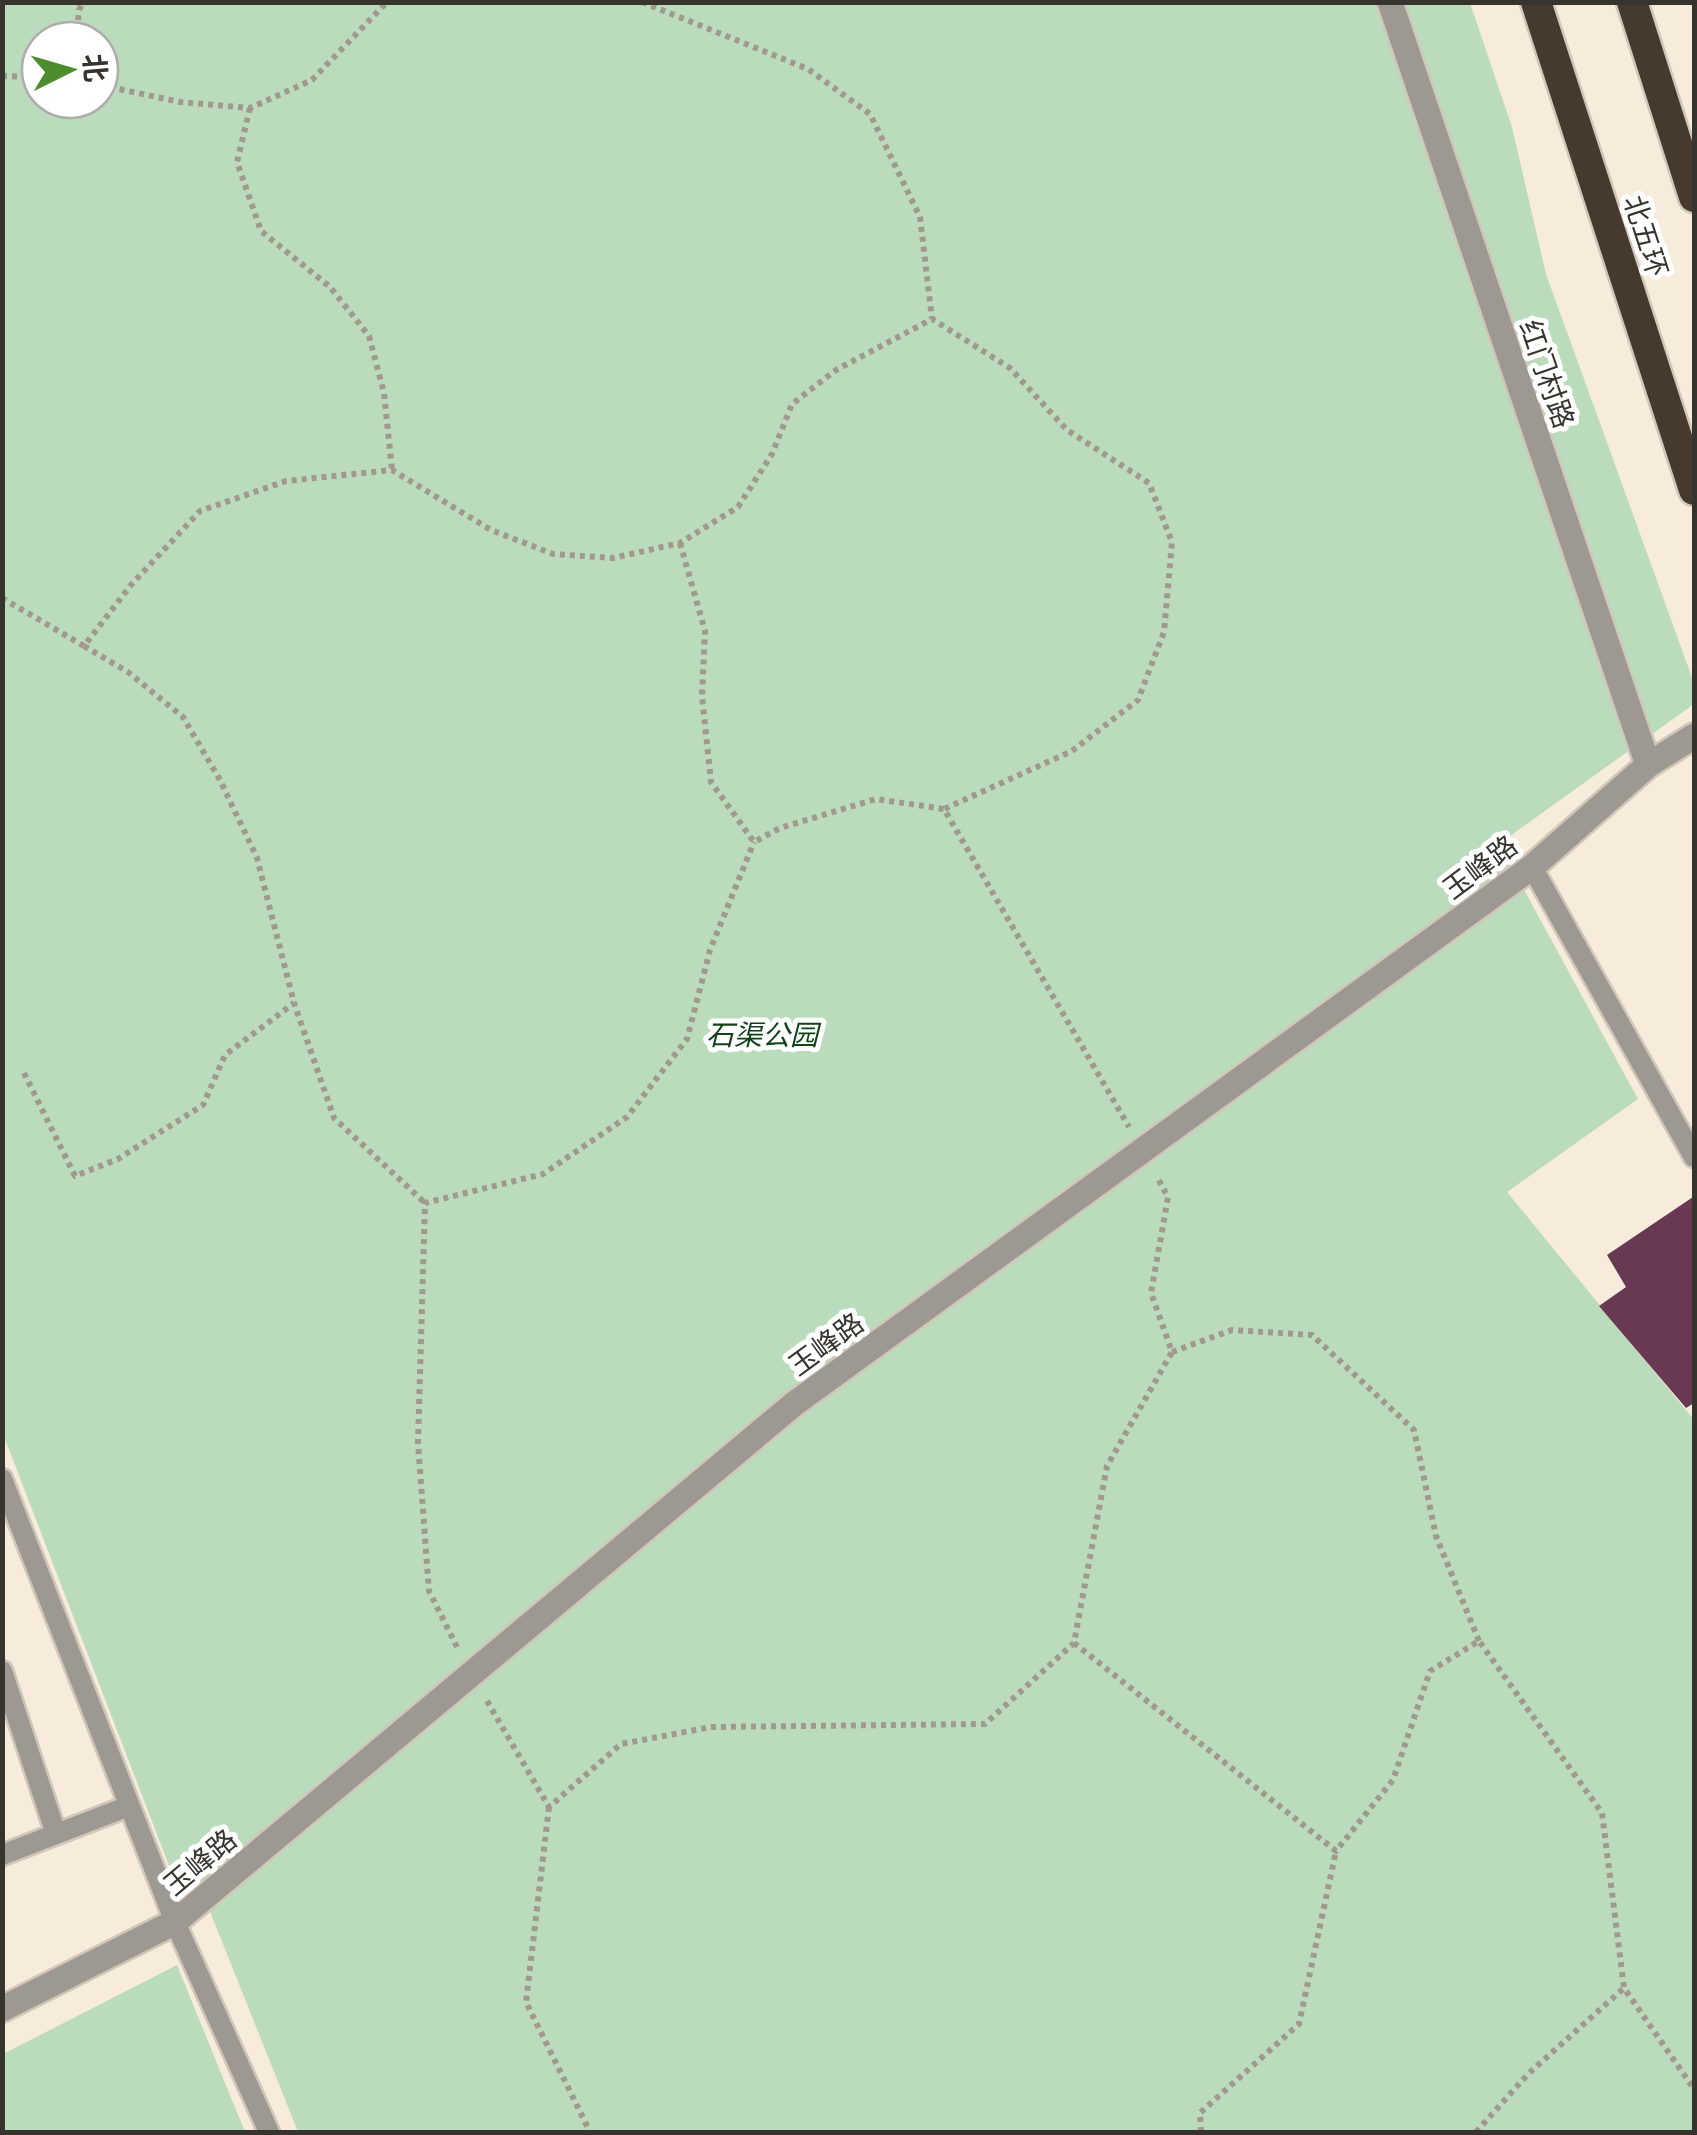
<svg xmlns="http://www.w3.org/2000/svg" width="1697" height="2135" font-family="'PT Serif','Noto Sans SC',serif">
  <rect width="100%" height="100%" fill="#f7ecdc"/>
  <!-- green -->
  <g fill="#bbdcbc" fill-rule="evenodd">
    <path d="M3,3h1467l42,124 34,147 148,409v21l-195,140 139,255 -131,93 187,228v712h-1396l-89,-223 -36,-33 -170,-442zM40,40h60v60h-60z"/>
    <path d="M177,1965l68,167h-242v-78z"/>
  </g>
  <!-- building -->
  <path fill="#693954" d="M1693,1197l1,206 -8,5 -87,-102 27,-19 -19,-32z"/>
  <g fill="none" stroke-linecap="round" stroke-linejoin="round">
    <defs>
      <g id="service">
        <path d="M1532,867l162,290"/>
        <path d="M2,1479l173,443 94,210"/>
        <path d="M2,1671l54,163"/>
        <path d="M2,1855l127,-49"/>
      </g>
      <g id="minor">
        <path d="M1390,2l258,763"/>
        <path d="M2,2009l173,-87 619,-518 738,-537 116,-102 46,-29"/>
      </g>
      <g id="motorway">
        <path d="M1536,2l158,488"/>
        <path d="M1632,2l62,195"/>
      </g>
    </defs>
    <!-- service casing -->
    <use href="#service" stroke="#d1c7b9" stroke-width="25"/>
    <!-- minor casing -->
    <use href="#minor" stroke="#d1c7b9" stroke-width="30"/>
    <!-- motorway casing -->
    <use href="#motorway" stroke="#d1c7b9" stroke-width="35"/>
    <!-- path -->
    <g stroke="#a1998d" stroke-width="6" stroke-dasharray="5 5" stroke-linecap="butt">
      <path d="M642,2l166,67 62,45 50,103 12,102"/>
      <path d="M76,40l3,-30 4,-8"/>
      <path d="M2,76l38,1"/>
      <path d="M100,85l80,17 70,6 62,-28 75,-78"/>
      <path d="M250,108l-13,54 24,69 69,56 39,49 15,57 8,77"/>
      <path d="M680,543l25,88 -3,65 9,86 43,60 26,-14 96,-29 68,10"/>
      <path d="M2,598l82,48 47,-61 69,-74 86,-30 106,-11 99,60 62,24 60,4 67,-15 58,-36 34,-53 20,-50 44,-34 96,-51 78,49 57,62 82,53 23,59 -8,90 -26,68 -66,51 -128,58 185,318"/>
      <path d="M84,646l44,26 55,45 37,63 37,78 37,145 40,115 91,85"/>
      <path d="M24,1073l51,103 43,-17 85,-54 22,-50 69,-52"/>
      <path d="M1172,1352l60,-22 80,5 102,95 22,106 43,105"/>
      <path d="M1074,1643l262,208 57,-71 37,-109 49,-30 123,172 22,175 70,101"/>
      <path d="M457,1647l-28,-56 -11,-148 7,-240 118,-29 84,-57 60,-78 23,-89 44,-108"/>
      <path d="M487,1701l62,106 72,-63 90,-17 274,-3 89,-81 33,-177 65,-114 -21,-59 17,-96 -11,-20"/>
      <path d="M549,1807l-23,195 64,130"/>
      <path d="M1201,2132l-1,-19 99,-89 37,-173"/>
      <path d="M1476,2132l52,-58 96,-86"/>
    </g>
    <!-- service -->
    <use href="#service" stroke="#9e9892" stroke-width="20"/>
    <!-- minor -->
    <use href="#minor" stroke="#9e9892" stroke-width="25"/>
    <!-- motorway -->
    <use href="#motorway" stroke="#463a2f" stroke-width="30"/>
  </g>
  <g text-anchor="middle" stroke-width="10" stroke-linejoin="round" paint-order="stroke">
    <!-- street labels -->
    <g font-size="28" fill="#37332d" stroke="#fff">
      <text transform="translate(1646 236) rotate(72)" y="10">北五环</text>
      <text transform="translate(1547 374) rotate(71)" y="10">红门村路</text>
      <text transform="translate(1480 867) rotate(-37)" y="10">玉峰路</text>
      <text transform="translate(826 1344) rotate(-36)" y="10">玉峰路</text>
      <text transform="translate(200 1862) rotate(-40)" y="10">玉峰路</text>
    </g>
    <!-- park labels -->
    <g font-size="28" font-style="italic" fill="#124219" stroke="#fff">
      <text x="762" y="1045">石渠公园</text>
    </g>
  </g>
  <!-- border -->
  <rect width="1697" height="2135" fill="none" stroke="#37332d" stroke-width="10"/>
  <!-- north arrow -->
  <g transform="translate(70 70) rotate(85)"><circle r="48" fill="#ffffff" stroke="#afadab" stroke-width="2.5"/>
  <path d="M0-8L18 38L0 25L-18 38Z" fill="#4d8d2e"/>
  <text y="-15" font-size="28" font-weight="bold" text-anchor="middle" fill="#37332d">北</text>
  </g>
</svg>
